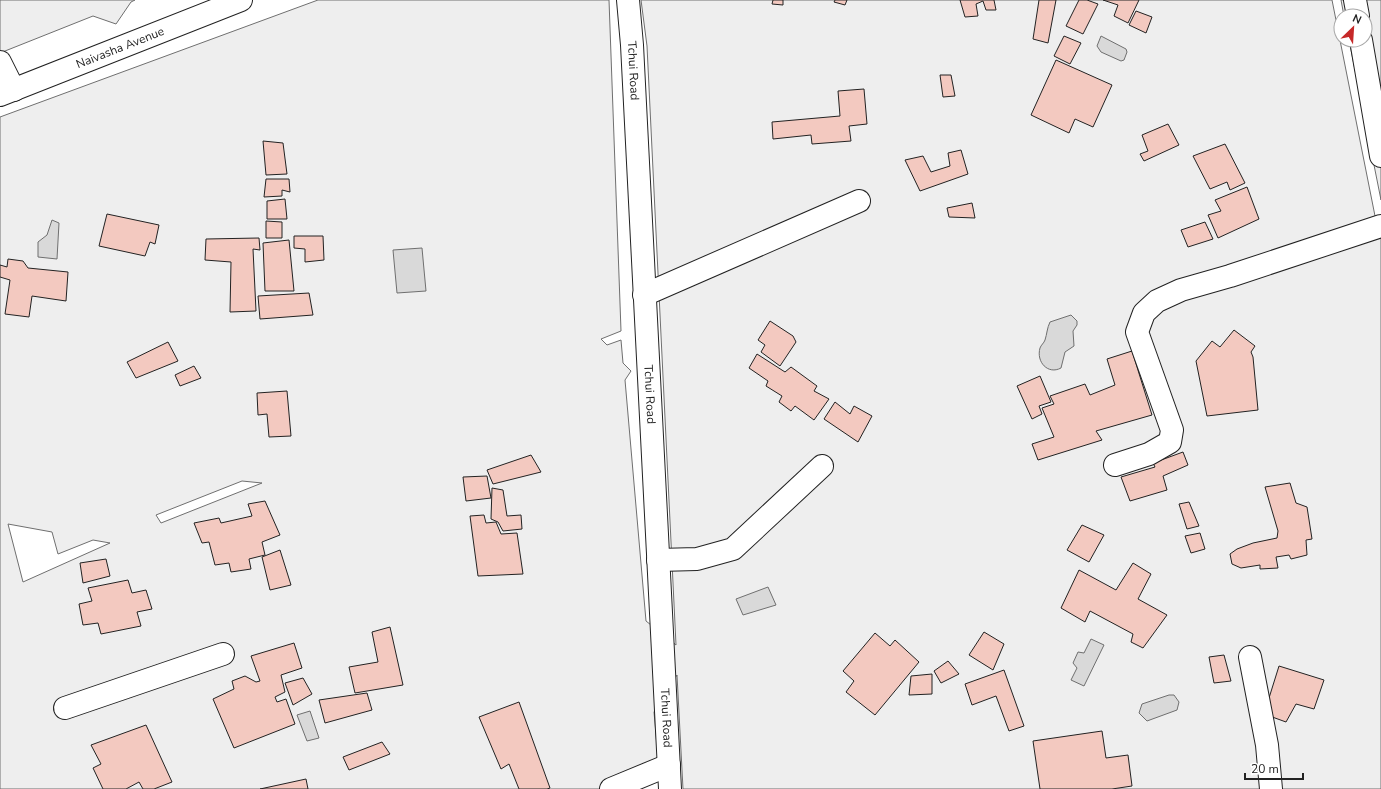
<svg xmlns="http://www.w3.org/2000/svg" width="1381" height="789" font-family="'Nunito Sans',sans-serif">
  <rect width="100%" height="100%" fill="#fff"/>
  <!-- green -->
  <g fill="#eee" stroke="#6f6f6f" fill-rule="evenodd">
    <path d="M0,0h135l-4,2 -15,22 -23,-8 -93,37z"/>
    <path d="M318,0h291l12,331 -20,8 6,6 14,-5 2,23 8,8 -6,9 21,241 30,24 -29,-599 -6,-46h691l46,231 3,1v557h-698l-6,-114 -23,37 6,68 -23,9h-637v-672zM242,481l20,2 -101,40 -5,-8zM8,524l44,8 6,22 35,-14 17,3 -87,39z"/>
    <path d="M1341,0h40v200l-32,-160h16v-24h-21z"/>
  </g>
  <!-- water -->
  <g fill="#d9d9d9" stroke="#6f6f6f">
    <path d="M1101,36l25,13 1,3 -3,8 -3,1 -20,-9 -4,-6z"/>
    <path d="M52,220l7,3 -2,36 -19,-2v-15l9,-7z"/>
    <path d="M422,248l4,43 -29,2 -4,-43z"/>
    <path d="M1071,315l6,6v4l-4,6 1,15 -9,6 -4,16c-13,7 -25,-6 -21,-20 1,-3 4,-5 5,-8 2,-6 2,-12 5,-18z"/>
    <path d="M768,587l8,18 -33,10 -7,-16z"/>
    <path d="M1091,639l13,6 -20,41 -13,-6 6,-12 -4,-5 5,-11 6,1z"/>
    <path d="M1169,695h5l5,7 -2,8 -30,11 -8,-8 3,-9z"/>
    <path d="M310,711l9,27 -12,3 -10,-26z"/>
  </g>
  <!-- building -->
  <g fill="#f3c9c0" stroke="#222">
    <path d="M773,0h10v5l-11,-1z"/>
    <path d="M835,0h12l-2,5 -11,-3z"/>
    <path d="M960,0h34l2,10h-10l-3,-9 -7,3 2,12 -13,1z"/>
    <path d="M1039,0h17l-8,43 -15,-4z"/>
    <path d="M1079,0h8l11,4 -15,30 -17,-8z"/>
    <path d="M1103,0h36l-11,23 -14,-7 4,-11z"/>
    <path d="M1136,11l16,6 -6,16 -17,-8z"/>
    <path d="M1064,36l17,7 -11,21 -16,-8z"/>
    <path d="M1056,60l56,25 -19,42 -18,-8 -6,14 -38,-18z"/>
    <path d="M940,75h11l4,21 -12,1z"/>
    <path d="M864,89l3,35 -18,2 2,15 -39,3 -1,-9 -38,4 -1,-17 68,-6 -2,-25z"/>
    <path d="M1168,124l11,21 -35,16 -4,-7 8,-3 -6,-16z"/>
    <path d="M263,141l20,2 4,31 -21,1z"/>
    <path d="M1225,144l20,39 -15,7 -3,-8 -17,7 -17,-33z"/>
    <path d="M961,150l7,24 -48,17 -15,-31 18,-4 8,16 19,-6 -2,-13z"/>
    <path d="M266,179h23l1,13 -8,-2v6l-18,1z"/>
    <path d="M1247,187l12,32 -41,19 -10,-23 13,-4 -6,-11z"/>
    <path d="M285,199l2,20h-20v-18z"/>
    <path d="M972,203l3,15 -26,-1 -2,-9z"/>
    <path d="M107,214l52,11 -4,19 -5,-2 -5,14 -46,-10z"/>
    <path d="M266,221l16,1v16h-16z"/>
    <path d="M1205,222l8,17 -25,8 -7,-17z"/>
    <path d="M294,236h29l1,24 -19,2v-13l-11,-1z"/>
    <path d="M259,238l1,12 -7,-1 3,62 -26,1 1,-50 -26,-2 1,-21z"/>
    <path d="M289,240l5,51h-29l-2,-48z"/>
    <path d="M8,259l15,2 5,7 40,4 -2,29 -34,-5 -3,21 -24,-3 5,-34 -10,-3v-12l7,2z"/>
    <path d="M309,293l4,22 -53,4 -2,-23z"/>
    <path d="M770,321l23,15 3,6 -16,24 -19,-14 4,-7 -7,-5z"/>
    <path d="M1234,330l21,16 -4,6 2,5 5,53 -51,6 -11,-55 16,-20 8,6z"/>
    <path d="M168,342l10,19 -42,17 -9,-16z"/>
    <path d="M1132,351l20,64 -56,16 6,9 -64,20 -6,-16 22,-7 -12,-29 12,-4 -4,-8 35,-12 5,11 25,-10 -8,-26z"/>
    <path d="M757,354l28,18 6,-5 26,19 -3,5 15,8 -15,21 -19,-14 -4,5 -12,-9 3,-6 -16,-10 2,-5 -19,-13z"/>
    <path d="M194,366l7,12 -21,8 -5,-11z"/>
    <path d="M1040,376l11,26 -12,4 3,8 -10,5 -15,-33z"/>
    <path d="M287,391l4,45 -22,1 -2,-23 -9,1 -1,-22z"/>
    <path d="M835,402l15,12 4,-8 18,10 -14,26 -34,-23z"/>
    <path d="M1183,452l5,13 -25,11 4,14 -37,11 -9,-24 34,-10 -2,-4z"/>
    <path d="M531,455l10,17 -48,12 -6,-14z"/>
    <path d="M487,476l4,22 -25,3 -3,-24z"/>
    <path d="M1290,483l6,20 11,4 5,32 -6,1 1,15 -16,4 -2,-4 -13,2 2,11 -18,1v-4l-19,3 -9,-4 -2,-10 7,-5 16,-6 24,-5 1,-7 -13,-44z"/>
    <path d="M492,488l11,2 4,26 14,-1 1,14 -19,2 -5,-9 -7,-3z"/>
    <path d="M265,501l15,34 -18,7 3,13 -16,4 2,10 -20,3 -2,-9 -14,2 -6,-23 -7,1 -8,-20 25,-5 2,5 31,-7 -4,-12z"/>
    <path d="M1189,502l10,24 -12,3 -8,-25z"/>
    <path d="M484,515l2,8 10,-1 5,12 16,-1 6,41 -45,2 -8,-60z"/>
    <path d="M1082,525l22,10 -15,27 -22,-12z"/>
    <path d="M1200,533l5,16 -14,4 -6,-17z"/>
    <path d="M280,550l11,35 -21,5 -8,-33z"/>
    <path d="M106,559l4,17 -27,7 -3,-20z"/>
    <path d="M1133,563l18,11 -13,25 29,16 -24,33 -12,-6 2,-8 -43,-23 -5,11 -24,-14 18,-38 37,20z"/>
    <path d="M128,580l4,13 14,-3 6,19 -15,3 4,14 -40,8 -3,-11 -15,2 -4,-21 13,-3 -4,-13z"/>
    <path d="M390,627l13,58 -48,8 -6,-26 29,-5 -6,-30z"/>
    <path d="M984,632l20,12 -11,26 -24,-15z"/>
    <path d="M875,633l15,13 5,-6 24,22 -44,53 -29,-23 8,-11 -11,-10z"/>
    <path d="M294,643l8,25 -21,7 4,17 -10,5 2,5 9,-3 9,25 -61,24 -21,-49 21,-10 -2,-8 13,-5 11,6 4,-1 -9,-25z"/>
    <path d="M1224,655l7,26 -17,2 -5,-26z"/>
    <path d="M948,661l11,13 -18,9 -7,-12z"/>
    <path d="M1279,666l45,14 -10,29 -18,-5 -10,18 -22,-8z"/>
    <path d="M1004,670l20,56 -15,5 -13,-35 -24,9 -7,-21z"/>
    <path d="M932,674v20l-23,1 2,-19z"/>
    <path d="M303,678l9,16 -19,11 -8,-22z"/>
    <path d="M367,693l5,17 -47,13 -6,-23z"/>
    <path d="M519,702l31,86 -3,1h-28l-10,-25 -8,5 -22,-52z"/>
    <path d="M146,725l26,57 -18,7h-11l-4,-7 -13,7h-23l-10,-21 8,-4 -10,-19z"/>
    <path d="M1102,731l4,27 22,-3 4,31 -20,3h-72l-7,-48z"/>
    <path d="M382,742l8,12 -41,16 -6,-13z"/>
    <path d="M306,779l2,10h-48z"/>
  </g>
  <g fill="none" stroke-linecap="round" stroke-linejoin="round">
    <defs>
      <g id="minor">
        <path id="s1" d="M628,0l4,45 38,744"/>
        <path d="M1355,0l3,16"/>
        <path d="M1361,40l20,116"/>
        <path d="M0,62l14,28"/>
        <path id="s2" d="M0,95l241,-95"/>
        <path d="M644,295l215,-94"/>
        <path d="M1115,465l34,-11 21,-12 2,-12 -35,-98 7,-19 13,-12 24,-11 49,-14 151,-50"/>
        <path d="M658,560l39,-1 36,-10 89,-83"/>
        <path d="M1250,657l17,88 4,44"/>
        <path d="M65,708l158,-54"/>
        <path d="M611,789l58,-24"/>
      </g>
    </defs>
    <!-- minor casing -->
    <use href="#minor" stroke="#222" stroke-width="24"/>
    <!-- minor -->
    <use href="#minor" stroke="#fff" stroke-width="22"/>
  </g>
  <g text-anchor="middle" stroke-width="3" stroke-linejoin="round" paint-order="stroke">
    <!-- street labels -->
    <g font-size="12" fill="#222" stroke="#fff">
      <text dy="4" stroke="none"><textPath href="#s2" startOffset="129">Naivasha Avenue</textPath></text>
      <text dy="4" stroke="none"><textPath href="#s1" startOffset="71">Tchui Road</textPath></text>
      <text dy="4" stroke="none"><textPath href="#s1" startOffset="395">Tchui Road</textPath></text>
      <text dy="4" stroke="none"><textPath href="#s1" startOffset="719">Tchui Road</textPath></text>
    </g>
  </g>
  <!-- north arrow -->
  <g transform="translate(1353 28) rotate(25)"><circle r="19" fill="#ffffff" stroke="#a7a7a7"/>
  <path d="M0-3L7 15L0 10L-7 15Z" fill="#c62828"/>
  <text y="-6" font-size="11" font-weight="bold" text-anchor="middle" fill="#222222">N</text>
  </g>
  <!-- scale -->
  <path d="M1245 773v6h58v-6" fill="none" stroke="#222222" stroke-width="2"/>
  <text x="1251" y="773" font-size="12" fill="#222222" stroke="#ffffff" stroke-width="3" paint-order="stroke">20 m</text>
</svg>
